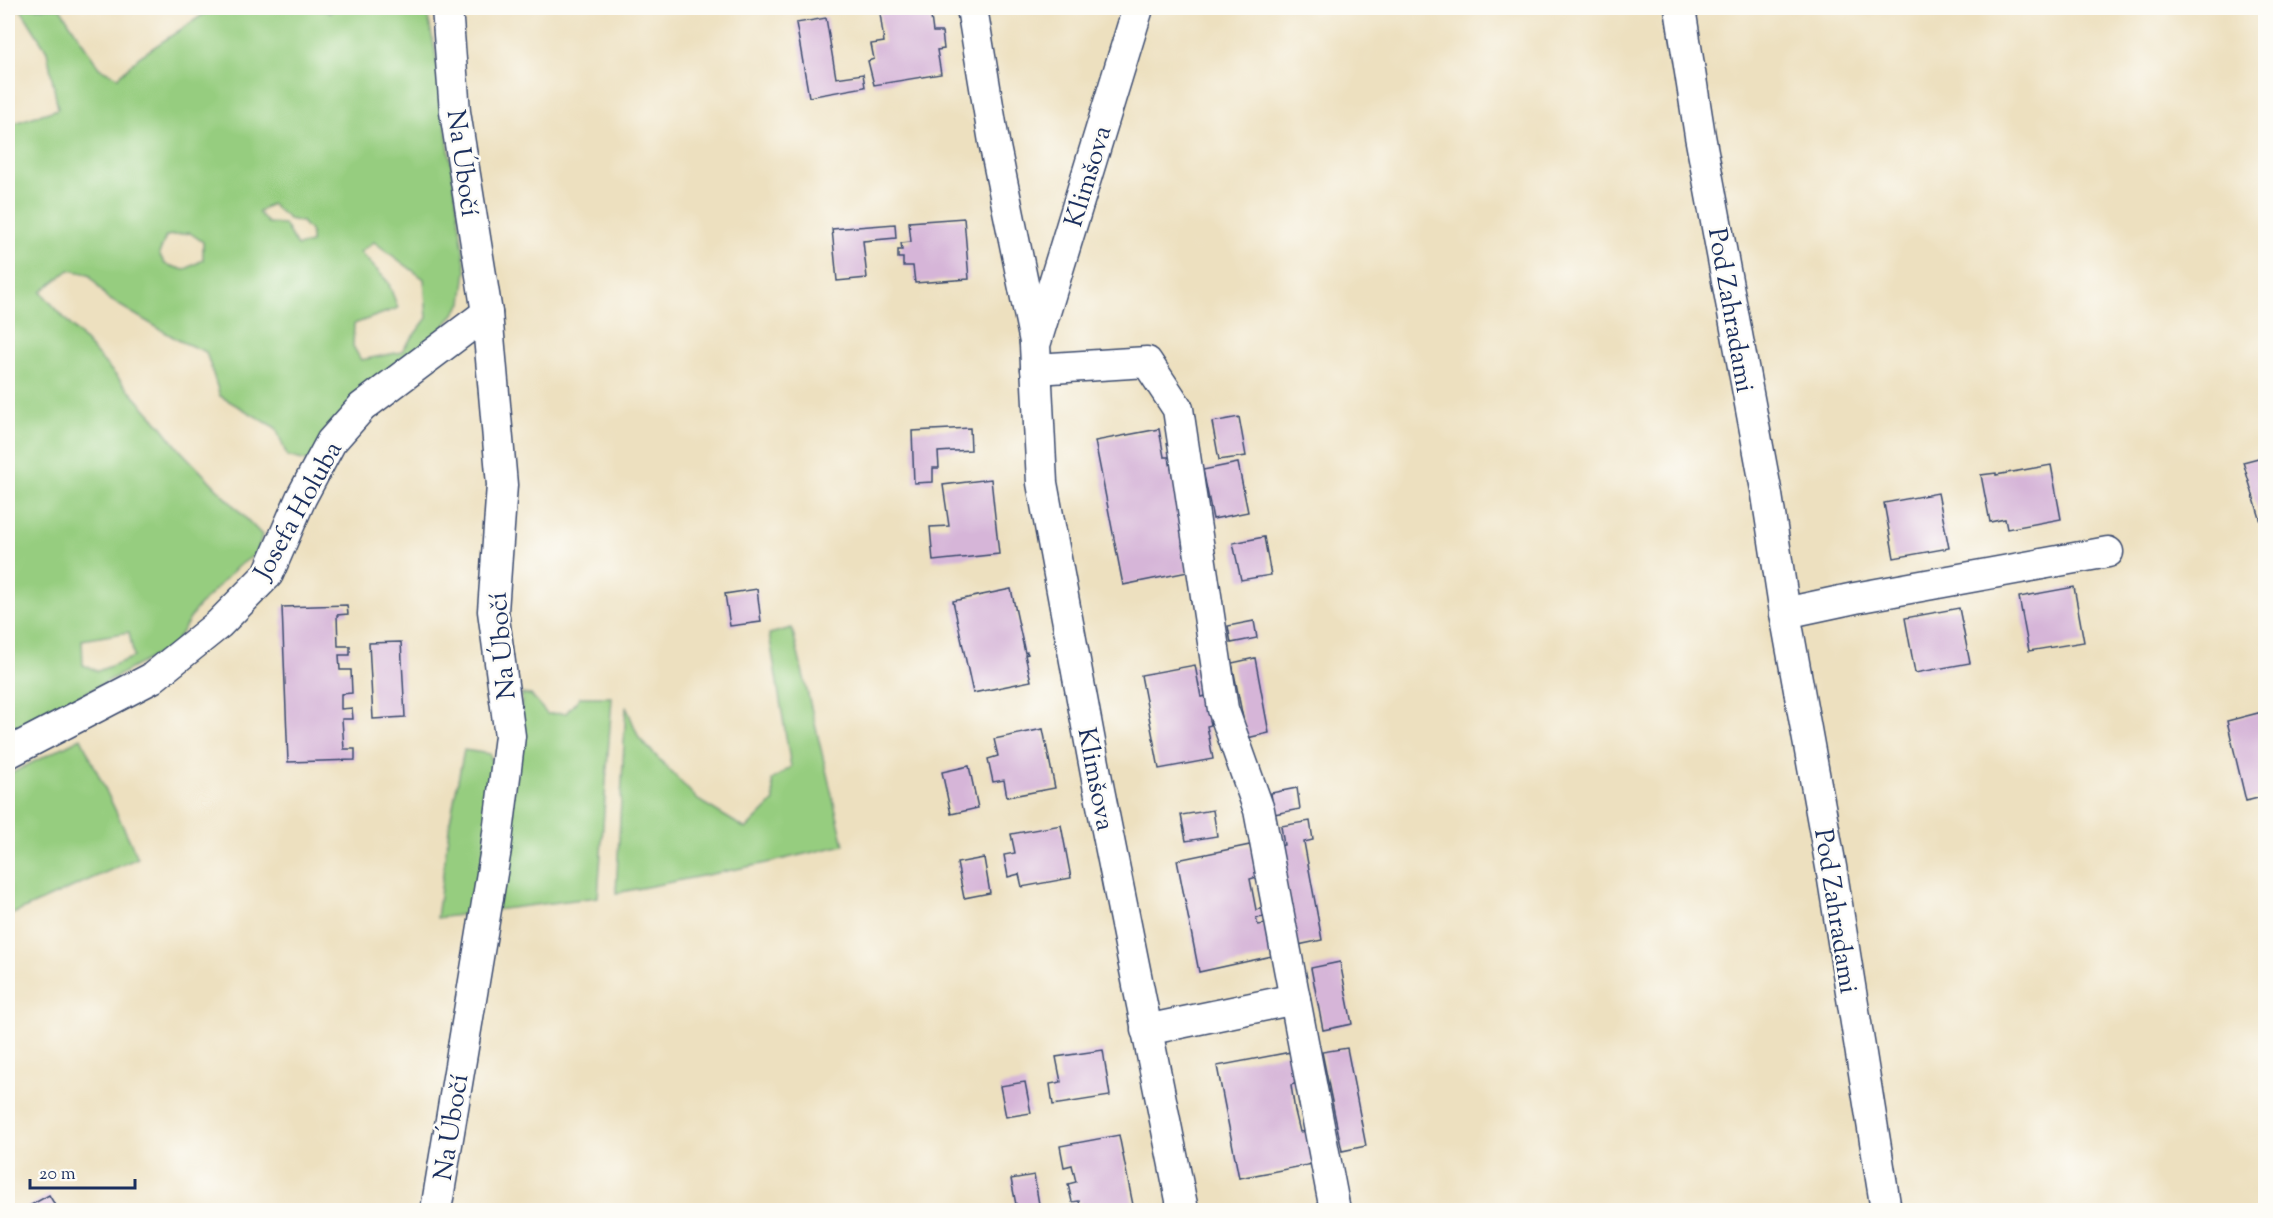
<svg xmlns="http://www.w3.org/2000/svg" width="2273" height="1218" font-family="'Sorts Mill Goudy',serif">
  <rect width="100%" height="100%" fill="#fdfcf7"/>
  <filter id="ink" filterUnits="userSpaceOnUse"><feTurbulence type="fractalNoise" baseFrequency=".0167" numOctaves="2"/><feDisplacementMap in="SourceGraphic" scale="12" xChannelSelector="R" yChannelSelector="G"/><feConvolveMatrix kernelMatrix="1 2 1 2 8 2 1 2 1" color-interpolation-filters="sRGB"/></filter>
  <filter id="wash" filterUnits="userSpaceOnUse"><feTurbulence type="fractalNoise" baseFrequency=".008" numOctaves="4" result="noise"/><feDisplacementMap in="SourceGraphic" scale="24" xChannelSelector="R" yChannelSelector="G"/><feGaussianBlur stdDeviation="1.35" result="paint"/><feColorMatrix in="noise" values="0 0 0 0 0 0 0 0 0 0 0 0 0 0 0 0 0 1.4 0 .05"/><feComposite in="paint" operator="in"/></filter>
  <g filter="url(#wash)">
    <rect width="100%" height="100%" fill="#ede0bf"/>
    <!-- green -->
    <g fill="#96cd7f" stroke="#587e6e" stroke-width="1.5" fill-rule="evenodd">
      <path d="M20,8h40l39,60 19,9 21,-20 74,-49h96l21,4 6,-4h90l9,42 31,220 -4,33 -27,36 -61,40 -52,60 -11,23 -24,-6 -11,-28 -56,-32 -14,-44 -26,-11 -73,-43 -18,-24 -20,-4 -28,22 121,135 18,23 82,85 -5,18 -20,14 -41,42 -23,37 -165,89v-610l50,-16 -11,-58zM271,204l18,15 13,3 9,10v11l-14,3 -13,-22 -16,-1 -10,-11zM190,233l13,9v18l-19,10 -19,-6 -6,-10 7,-18zM374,242l50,37 3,39 -26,34 -40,8 -8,-14 1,-22 44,-16 -10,-26 -28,-30zM129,632l5,25 -36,14 -15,-6 -1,-25z"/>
      <path d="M792,628l52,217 -82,19 -146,29 10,-187 13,32 59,62 48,29 28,-28 -2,-21 19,-13 -22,-133z"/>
      <path d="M522,694l9,1 16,19 19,-1 14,-16h32l-14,200 -103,13 21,-135z"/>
      <path d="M81,738l57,120 -130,58v-141z"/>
      <path d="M464,750l26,4 4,22 -18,137 -39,5 13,-97z"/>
    </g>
    <g id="blocks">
      <!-- building -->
      <g fill="#d6b5d8">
        <path d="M917,8l14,9 2,15h9l2,17 -7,1 4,24 -67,11 -6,-24 6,-2 -3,-15 13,-2 -4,-29z"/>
        <path d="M826,18l10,60 27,-4 2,13 -56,10 -13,-74z"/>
        <path d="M964,218l5,61 -54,4 -2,-17h-10v-8h-5v-8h4l-1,-7 10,-1 -2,-20z"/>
        <path d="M895,224l1,14 -33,3 4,37 -30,3 -5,-52z"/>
        <path d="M1239,417l7,39 -27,4 -7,-38z"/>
        <path d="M970,428l1,22 -33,2 1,16h-6v14l-19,1 -2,-52z"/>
        <path d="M1159,429l5,28h5l17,87 -4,1 6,27 -65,13 -28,-144z"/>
        <path d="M2266,456v79h-1l-22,-73z"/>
        <path d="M1238,463l10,49 -35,7 -10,-49z"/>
        <path d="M2051,465l10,54 -54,10 -2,-10 -15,3 -9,-47 15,-2v2z"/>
        <path d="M991,479l8,75 -66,7 -3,-34 19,-1 -6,-41z"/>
        <path d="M1938,493l11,55 -55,10 -10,-55z"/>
        <path d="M1264,537l7,38 -30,5 -8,-37z"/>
        <path d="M2074,587l10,55 -55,9 -10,-54z"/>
        <path d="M757,589l4,33 -31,4 -5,-32z"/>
        <path d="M1011,589l14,64 2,-1 1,2 -3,1 6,26 -58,12 -20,-92z"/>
        <path d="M347,605l1,9 -11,1 1,31h12v9h-11l1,15h11l1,23 -11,1v15l11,-1 1,11h-11l2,30h11v11l-67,2 -6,-155z"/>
        <path d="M1959,608l11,55 -55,10 -10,-55z"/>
        <path d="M1254,621l3,17 -26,5 -3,-17z"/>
        <path d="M401,642l4,75 -32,2 -4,-76z"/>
        <path d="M1255,658l14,75 -22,5 -15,-75z"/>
        <path d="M1195,665l6,32 5,-1 5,29 -4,1 6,33 -54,10 -18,-94z"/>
        <path d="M2262,712l1,4 3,-1v81l-20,5 -19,-80z"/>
        <path d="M1043,729l12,59 -48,9 -3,-17 -11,2 -5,-23 10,-3 -4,-17z"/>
        <path d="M969,766l9,42 -27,6 -9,-42z"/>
        <path d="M1297,788l3,21 -26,5 -3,-21z"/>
        <path d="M1213,810l4,26 -31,5 -5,-26z"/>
        <path d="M1310,821l3,19 -9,2 18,98 -24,5 -19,-99 5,-1 -3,-19z"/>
        <path d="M1061,825l10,53 -49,9 -3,-13 -11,3 -4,-22 11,-2 -4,-19z"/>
        <path d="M1250,845l7,32 -7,2 6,31 7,-2 1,9 -8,1 2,7 8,-1 6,32 -73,16 -22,-112z"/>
        <path d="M984,858l6,35 -26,5 -7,-35z"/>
        <path d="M1340,962l12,62 -29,6 -12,-62z"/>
        <path d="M1347,1048l19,98 -24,5 -20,-99z"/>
        <path d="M1103,1050l7,46 -57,9 -3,-21 11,-2 -5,-25z"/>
        <path d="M1291,1052l6,31 -6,2 4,26 5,21 7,-1 6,33 -74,14 -22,-112z"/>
        <path d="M1025,1082l6,31 -25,4 -6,-31z"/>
        <path d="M1119,1135l15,75h-53l-2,-9 -7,1 -4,-18 8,-2 -4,-17 -8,2 -4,-21z"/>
        <path d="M1034,1175l6,35h-23l-6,-31z"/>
        <path d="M49,1195l9,15h-36z"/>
      </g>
    </g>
  </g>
  <g filter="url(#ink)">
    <use href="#blocks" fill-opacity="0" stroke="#3a4a6d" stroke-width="1.5"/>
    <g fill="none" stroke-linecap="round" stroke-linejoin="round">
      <defs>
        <g id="minor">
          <path d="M972,8l22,134 41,200"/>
          <path d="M1138,8l-103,337 7,138 56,302 85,425"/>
          <path d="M1680,8l20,128 67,359 18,118 46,254 55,343"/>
          <path d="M1036,369l111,-7 31,47 45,300 36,101 76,400"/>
          <path d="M1785,613l70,-15 253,-46"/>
          <path d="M8,753l144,-75 67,-54 49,-50 33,-76 30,-56 31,-35 125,-94"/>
          <path d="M1146,1030l149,-31"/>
          <path d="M436,1210l60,-361 14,-113 -17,-125 9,-126 -15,-172 -32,-201 -8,-104"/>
        </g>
      </defs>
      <!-- minor casing -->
      <use href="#minor" stroke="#3a4a6d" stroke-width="33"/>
      <!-- minor -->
      <use href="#minor" stroke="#fff" stroke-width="30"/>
    </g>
  </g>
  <g text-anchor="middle" stroke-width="5" stroke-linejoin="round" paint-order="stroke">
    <!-- street labels -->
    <g font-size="26" fill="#1b2f5e" stroke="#fdfcf7">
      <text transform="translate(464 163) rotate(82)" y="9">Na Úbočí</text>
      <text transform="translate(1087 176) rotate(-73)" y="9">Klimšova</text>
      <text transform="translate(1732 310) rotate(80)" y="9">Pod Zahradami</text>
      <text transform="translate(297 510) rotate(-61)" y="9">Josefa Holuba</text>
      <text transform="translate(501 646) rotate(-95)" y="9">Na Úbočí</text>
      <text transform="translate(1097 779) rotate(79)" y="9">Klimšova</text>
      <text transform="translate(1837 911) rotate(81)" y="9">Pod Zahradami</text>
      <text transform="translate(450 1127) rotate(-81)" y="9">Na Úbočí</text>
    </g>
  </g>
  <!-- margin -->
  <rect width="2273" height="1218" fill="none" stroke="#fdfcf7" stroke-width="30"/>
  <!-- scale -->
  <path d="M30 1179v9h105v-9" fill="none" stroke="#1b2f5e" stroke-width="3"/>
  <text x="39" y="1179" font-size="18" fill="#1b2f5e" stroke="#fdfcf7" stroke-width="4.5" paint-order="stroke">20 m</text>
</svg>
